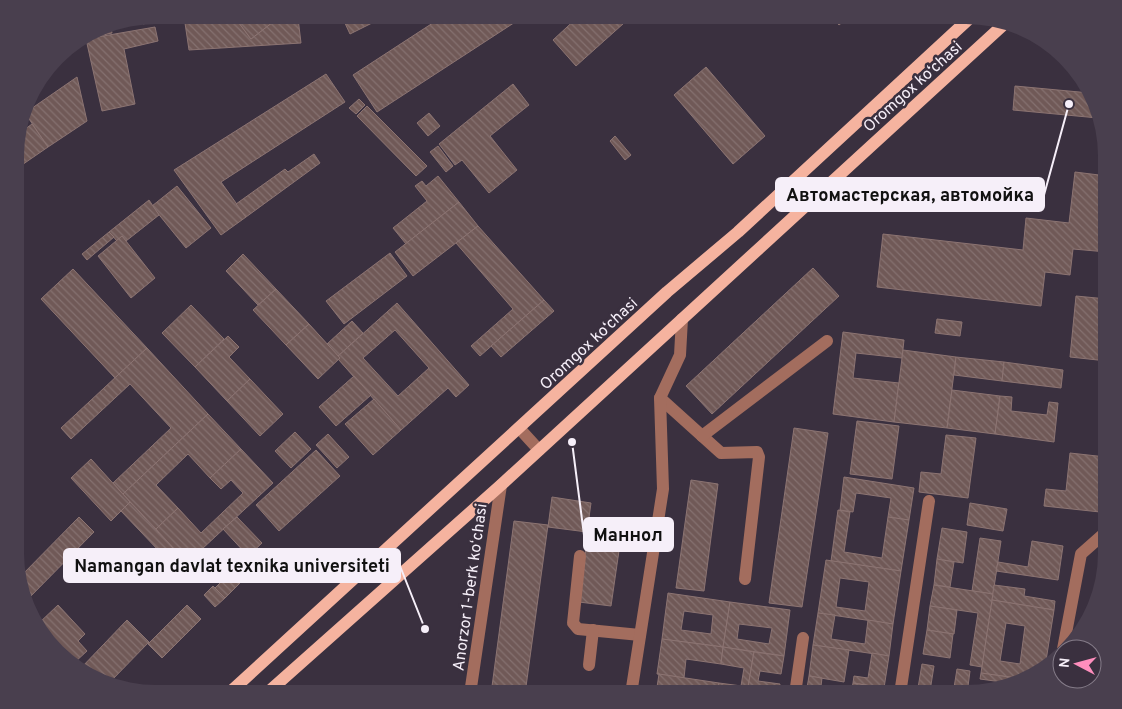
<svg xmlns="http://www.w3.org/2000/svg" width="1122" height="709" font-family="Overpass,sans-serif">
  <defs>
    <pattern id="building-back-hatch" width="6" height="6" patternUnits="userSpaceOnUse" patternTransform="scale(1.25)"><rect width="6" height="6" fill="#705957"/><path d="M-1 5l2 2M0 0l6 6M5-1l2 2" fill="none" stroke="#857170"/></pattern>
  </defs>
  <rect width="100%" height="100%" fill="#3a303f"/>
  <!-- building -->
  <g fill="url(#building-back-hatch)" stroke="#8c7472" fill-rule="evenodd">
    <path d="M156,15h25l-38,9 -2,-6z"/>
    <path d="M215,15h18l18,24 31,-24h8l1,3h7l3,25 -112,7 -4,-27z"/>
    <path d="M233,15h49l-31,24z"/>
    <path d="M355,15h23l2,4 -30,15 -6,-13z"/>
    <path d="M445,15h81l-149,97 -24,-37z"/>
    <path d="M580,15h53l-57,51 -23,-26z"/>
    <path d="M830,15h21l-12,10z"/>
    <path d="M110,24l2,9 -31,7 21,-14z"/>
    <path d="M155,27l3,14 -34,8 11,55 -33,7 -16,-72z"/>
    <path d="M706,67l59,69 -32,28 -59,-69z"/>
    <path d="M326,74l19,28 -124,80 25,35 -25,18 -47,-65z"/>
    <path d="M77,77l10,44 -39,26 -23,-34z"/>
    <path d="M513,84l16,21 -39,31 27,34 -28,23 -27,-33 -7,5 -16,-21z"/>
    <path d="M1015,86l75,7 8,25 -85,-8z"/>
    <path d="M359,99l6,6 -9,9 -7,-6z"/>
    <path d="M367,106l60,60 -11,10 -59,-60z"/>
    <path d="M429,113l11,13 -12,10 -11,-13z"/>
    <path d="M32,124l16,23 -32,22 1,-34z"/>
    <path d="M615,136l16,19 -6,5 -15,-19z"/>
    <path d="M438,146l15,20 -7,6 -16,-20z"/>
    <path d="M314,154l6,9 -74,54 -10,-13 49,-35 3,3z"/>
    <path d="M1075,172l32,4v76l-34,-3 -3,26 -25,-3 -4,34 -164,-19 6,-53 140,16 3,-32 43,5z"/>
    <path d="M438,176l21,26 -53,42 -13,-16 34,-27 -12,-15 7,-5 4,5z"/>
    <path d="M177,186l34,42 -25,20 -34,-42z"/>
    <path d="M149,200l10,15 -33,26 -4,-5 -5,5 -8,-9z"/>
    <path d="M459,202l19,24 -65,50 -18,-24z"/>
    <path d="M478,226l66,74 -64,56 -9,-10 42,-37 -57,-66z"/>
    <path d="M109,232l5,5 -27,23 -5,-6z"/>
    <path d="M122,236l33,42 -24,20 -33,-42z"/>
    <path d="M390,253l17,23 -63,48 -18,-23z"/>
    <path d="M243,254l33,35 -18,16 -32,-34z"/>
    <path d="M813,268l26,28 -127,118 -26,-28z"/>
    <path d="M73,269l74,79 -32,30 -74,-79z"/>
    <path d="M276,289l33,35 -23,21 -33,-35z"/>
    <path d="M1076,296l31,3v62l-37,-4z"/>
    <path d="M544,300l10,11 -53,46 -10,-11z"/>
    <path d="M397,303l72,82 -13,12 -8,-9 -47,42 -63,-71v-3zM395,330l34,38 -31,28 -35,-38z"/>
    <path d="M191,305l33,34 -29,28 -33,-34z"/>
    <path d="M937,319l25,3 -2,14 -25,-3z"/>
    <path d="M352,321l11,12 -25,23 -11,-12z"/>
    <path d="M309,324l31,34 -22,21 -32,-34z"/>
    <path d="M843,332l61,8 -2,18 -46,-5 -3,25 46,5 -5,39 -61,-8z"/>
    <path d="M228,336l11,11 -10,10 21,22 -23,22 -32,-34z"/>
    <path d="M147,348l61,66 -85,80 -10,-11 58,-55 -41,-44 -59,55 -10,-11z"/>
    <path d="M903,350l53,7 -9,71 -53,-6z"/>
    <path d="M956,357l48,5 -2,19 -48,-6z"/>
    <path d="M1004,362l59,8 -2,18 -59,-7z"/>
    <path d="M354,376l17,19 -35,31 -17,-19z"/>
    <path d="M250,379l33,35 -23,22 -33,-35z"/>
    <path d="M952,390l48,6 -5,38 -48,-6z"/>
    <path d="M1000,396l12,1 -1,14 36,4 2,-13 9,1 -4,39 -59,-8z"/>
    <path d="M374,399l27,31 -28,25 -28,-31z"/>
    <path d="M208,414l33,35 -31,29 -22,-24 -32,31 22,23 -22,21 -33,-35z"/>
    <path d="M857,421l42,5 -7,53 -42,-5z"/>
    <path d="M794,428l34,5 -26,174 -33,-4z"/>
    <path d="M295,432l16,17 -20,19 -16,-17z"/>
    <path d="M328,434l21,23 -12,11 -21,-23z"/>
    <path d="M946,435l30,3 -8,60 -49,-6 2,-20 20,2z"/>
    <path d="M241,449l32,34 -86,80 -31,-34 22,-21 23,25 42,-40 -12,-13 -10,9 -11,-11z"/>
    <path d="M316,450l24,26 -61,55 -23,-26z"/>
    <path d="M1070,453l36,4 -6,55 -56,-6 2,-17 20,2z"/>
    <path d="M91,459l39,43 -19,19 -40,-43z"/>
    <path d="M844,477l70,11 -5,32 -21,-3 3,-19 -35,-5 -3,19 -13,-2z"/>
    <path d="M691,480l27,4 -14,107 -28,-3z"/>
    <path d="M552,497l39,6 -4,29 -39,-5z"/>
    <path d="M130,502l57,61 -8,9 -58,-61z"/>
    <path d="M970,503l37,6 -4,22 -36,-6z"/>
    <path d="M838,510l12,2 -6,40 38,6 6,-41 21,3 -8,51 -70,-10z"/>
    <path d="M79,517l15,15 -68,69 -7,-23z"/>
    <path d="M237,517l25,26 -14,13 -25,-27z"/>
    <path d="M514,521l34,4 -23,169h-34z"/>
    <path d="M589,525l33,5 -11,76 -32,-4z"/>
    <path d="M942,528l25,4 -4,31 -26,-4z"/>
    <path d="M980,538l21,3 -8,53 -21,-3z"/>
    <path d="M1032,541l31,5 -5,34 -62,-9 2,-9 30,5z"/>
    <path d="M937,559l17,3 -4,25 -16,-2z"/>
    <path d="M826,560l75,11 -8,53 -75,-11zM840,578l29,4 -4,29 -29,-4z"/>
    <path d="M234,569l10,10 -19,19 -10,-10z"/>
    <path d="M934,585l59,9 -11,73 -12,-2 8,-52 -48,-7z"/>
    <path d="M994,585l31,4 -1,7 31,5 -1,9 -62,-10z"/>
    <path d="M213,586l12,12 -10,9 -11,-12z"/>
    <path d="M668,593l62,9 -7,45 -61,-8zM684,611l29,4 -2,19 -30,-4z"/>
    <path d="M992,600l62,10 -9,57 -9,8 -13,4 -42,-6zM1006,623l19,3 -5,38 -20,-3z"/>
    <path d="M730,602l60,8 -6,46 -61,-9zM739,624l33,4 -3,16 -32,-5z"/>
    <path d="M58,605l27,29 -7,7 9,10 -13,12 -36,-39z"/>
    <path d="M187,605l14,14 -39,39 -14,-14z"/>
    <path d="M930,606l27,4 -3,24 -27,-4z"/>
    <path d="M818,613l17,2 -4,24 34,5 3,-24 25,4 -4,32 -76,-11z"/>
    <path d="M127,620l22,22 -38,39 -27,-9 -4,-3z"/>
    <path d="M927,630l26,4 -3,24 -27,-4z"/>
    <path d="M662,639l61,8 -2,17 -35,-5 -2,19 -27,-4z"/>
    <path d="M813,645l36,5 -5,32 -35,-6z"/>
    <path d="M723,647l31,5 -6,35 -7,-1 3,-18 -23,-4z"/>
    <path d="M754,652l30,4 -3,18 -21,-3 -2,10 22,3 -1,7 -31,-4z"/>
    <path d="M872,653l17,3 -5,32 -31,-5 1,-7 14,2z"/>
    <path d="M922,664l12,2 -4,25 21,3h-34z"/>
    <path d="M957,669l13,2 -3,23h-14z"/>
    <path d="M981,673l42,6 -14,4 -29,-4z"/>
    <path d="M659,674l60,9 -2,11h-61z"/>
    <path d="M809,676l13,2 -2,16h-14z"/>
    <path d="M719,683l60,8 -1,3h-61z"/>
    <path d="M853,683l31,5 -1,6h-32z"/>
  </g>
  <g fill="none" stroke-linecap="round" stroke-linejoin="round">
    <!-- minor -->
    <g stroke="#a36d5e" stroke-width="12">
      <path d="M660,398l61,55 36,-1 2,5 -14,122"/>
      <path d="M519,428l20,22"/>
      <path d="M702,436l125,-95"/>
      <path d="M580,556l-7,67 5,6 62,6"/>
      <path d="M1063,649l18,-95 26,-23"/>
      <path d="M589,665l4,-35"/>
      <path d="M470,694l31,-209"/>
      <path d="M631,694l32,-205 -3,-91 20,-43 2,-36"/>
      <path d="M795,694l8,-56"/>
      <path d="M900,694l29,-193"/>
    </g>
    <!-- major -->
    <g stroke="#f5b39f" stroke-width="12">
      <path d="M228,694l439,-402 71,-60 233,-215"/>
      <path d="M266,694l235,-209 501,-459"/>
    </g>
  </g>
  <g text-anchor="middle" stroke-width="5" stroke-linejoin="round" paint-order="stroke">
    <!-- street labels -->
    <g font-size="16" fill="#f6eff9" stroke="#3a303f">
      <text transform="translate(912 86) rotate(-42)" y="6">Oromgox ko‘chasi</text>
      <text transform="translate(588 343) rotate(-43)" y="6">Oromgox ko‘chasi</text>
      <text transform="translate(469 587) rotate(-82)" y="6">Anorzor 1-berk koʻchasi</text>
    </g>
  </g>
  <!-- crop -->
  <path d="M0 0H1122V709H0ZM156 24H966A132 132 0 0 1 1098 156V553A132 132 0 0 1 966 685H156A132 132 0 0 1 24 553V156A132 132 0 0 1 156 24Z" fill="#493f4e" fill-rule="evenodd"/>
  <!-- callouts -->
  <path fill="none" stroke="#f6eff9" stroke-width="2" d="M1069 104L1044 195M572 442L584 535M425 629L400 566"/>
  <g fill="#f6eff9" stroke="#3a303f" stroke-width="2">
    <circle cx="1069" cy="104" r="5"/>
    <circle cx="572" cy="442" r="5"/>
    <circle cx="425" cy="629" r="5"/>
  </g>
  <g fill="#f6eff9" stroke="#f6eff9" stroke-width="2">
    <rect x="776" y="178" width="268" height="33" rx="5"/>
    <rect x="584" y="518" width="89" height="33" rx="5"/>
    <rect x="64" y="549" width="336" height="33" rx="5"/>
  </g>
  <g font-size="18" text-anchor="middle" font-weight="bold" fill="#111">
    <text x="910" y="201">Автомастерская, автомойка</text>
    <text x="628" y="541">Маннол</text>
    <text x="232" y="572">Namangan davlat texnika universiteti</text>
  </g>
  <!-- north arrow -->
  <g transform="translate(1077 664) rotate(276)"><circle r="24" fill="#3a303f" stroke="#857c89"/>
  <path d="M0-4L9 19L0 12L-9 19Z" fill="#fe8ebd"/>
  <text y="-8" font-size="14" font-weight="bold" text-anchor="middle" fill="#f6eff9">N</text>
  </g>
</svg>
